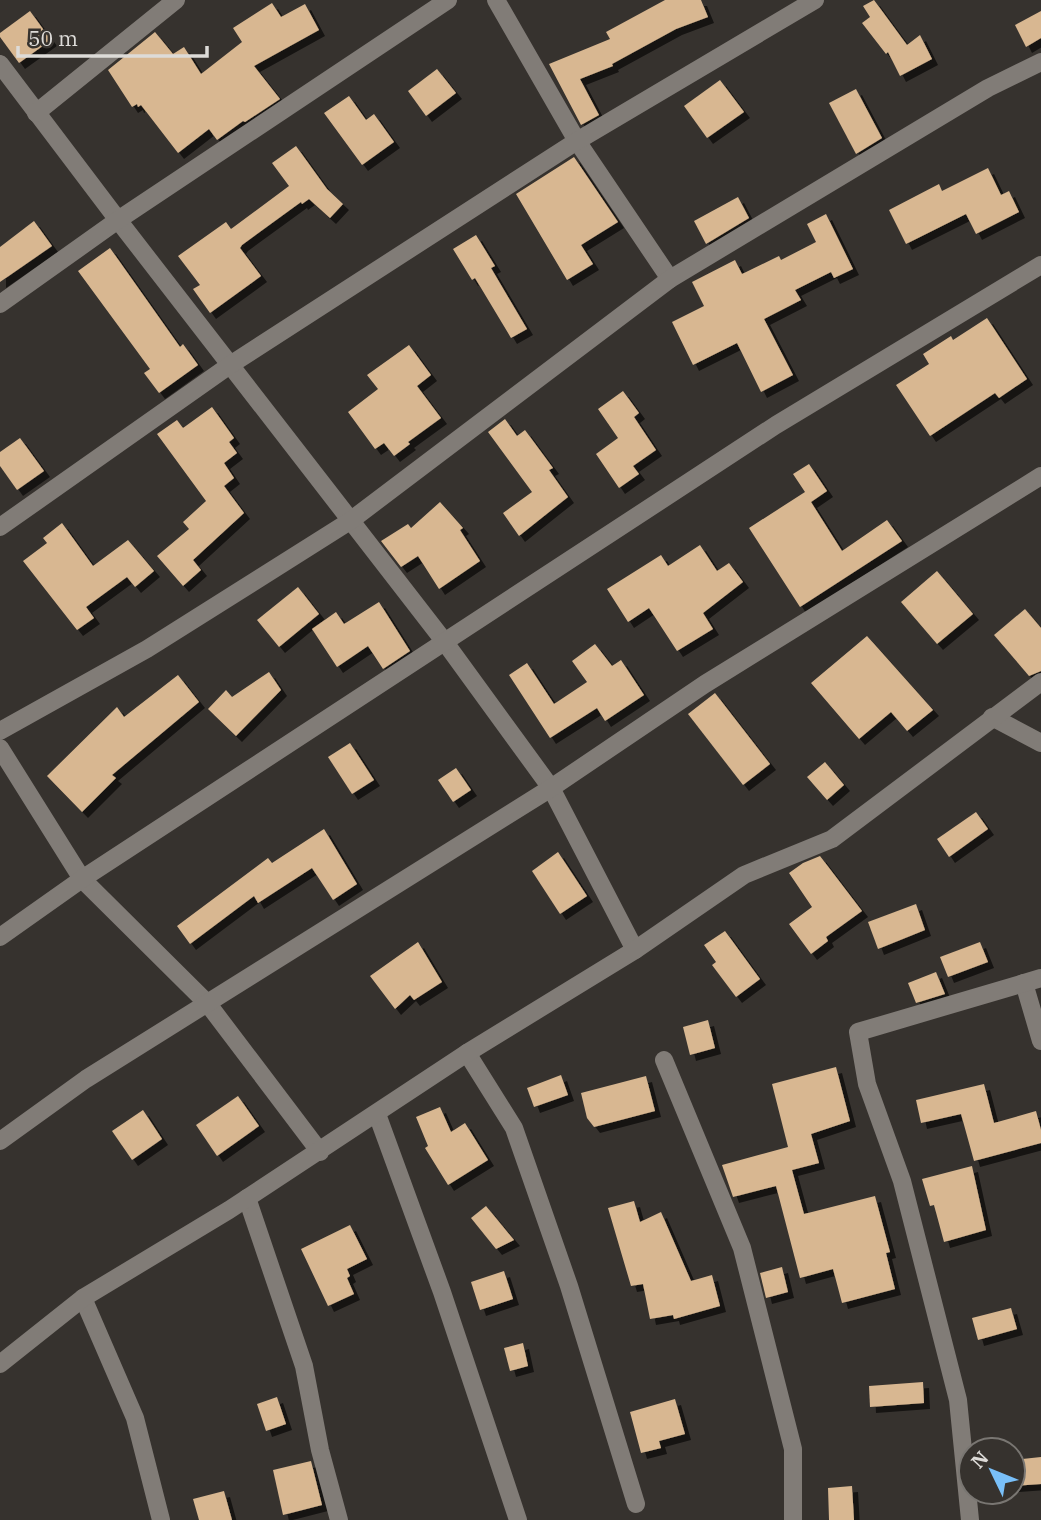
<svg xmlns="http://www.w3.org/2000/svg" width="1041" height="1520" font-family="'IBM Plex Serif',serif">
  <defs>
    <filter id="shadow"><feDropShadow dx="6" dy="6" stdDeviation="0" flood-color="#0009"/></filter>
  </defs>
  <rect width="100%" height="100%" fill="#36322e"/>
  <!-- building -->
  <g fill="#d8b791" filter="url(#shadow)">
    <path d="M665,0h36l7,17 -32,12 -64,35 1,2 -33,13 19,36 -18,10 -32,-61 61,-25 -4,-7z"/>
    <path d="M874,0l33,45 13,-10 12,24 -32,17 -12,-24 -2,2 -24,-31 8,-6 -7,-11z"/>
    <path d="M272,3l9,14 24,-13 14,26 -65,36 26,33 -35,23 -2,-1 -26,19 -8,-11 -31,24 -37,-48 -3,2 -1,-3 -5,3 -24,-37 47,-38 18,22 11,-7 17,27 41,-32 -9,-14z"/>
    <path d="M30,11l21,29 -32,23 -19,-26v-4z"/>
    <path d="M1041,11v27l-15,9 -11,-22z"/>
    <path d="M437,69l19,24 -30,23 -18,-25z"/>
    <path d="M720,80l24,32 -37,26 -23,-32z"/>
    <path d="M856,89l26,49 -26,16 -27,-51z"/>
    <path d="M349,96l17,24 8,-6 20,28 -32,23 -38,-52z"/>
    <path d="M296,146l31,43 16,15 -13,14 -21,-19 -7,5 -1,-2 -59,43 -2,3 21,28 -51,37 -17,-24 7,-4 -22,-29 48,-34 5,7 58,-43 -17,-23z"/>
    <path d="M574,157l44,65 -37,23 12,19 -26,16 -51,-86z"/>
    <path d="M988,168l13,27 8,-4 10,21 -43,22 -10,-20 -60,30 -17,-34 50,-26 3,7z"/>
    <path d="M738,197l11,21 -43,26 -12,-23z"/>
    <path d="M826,214l27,55 -19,9 -3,-6 -36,18 6,10 -37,19 29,56 -32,17 -24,-49 -44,22 -21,-43 32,-16 -12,-24 43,-22 7,14 37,-18 2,4 35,-18 -9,-18z"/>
    <path d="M34,221l18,25 -52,36v-35z"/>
    <path d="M476,235l19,31 -4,2 36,61 -16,9 -36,-60 -3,2 -19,-31z"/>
    <path d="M110,248l70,99 3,-3 15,21 -39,28 -15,-20 6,-4 -72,-98z"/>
    <path d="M987,318l40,61 -28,19 -4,-5 -65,43 -34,-51 33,-21 -6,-10 28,-18 2,4z"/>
    <path d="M409,345l22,30 -14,11 24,32 -33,24 2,2 -16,12 -10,-13 -9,6 -27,-37 30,-23 -11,-14z"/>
    <path d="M623,391l16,22 -5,4 22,33 -23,16 6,8 -20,14 -23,-34 22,-16 -20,-29z"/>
    <path d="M212,407l22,31 -5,4 8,11 -13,10 10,15 -10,8 20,27 -51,47 8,10 -18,16 -26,-30 32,-27 -6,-7 23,-21 -49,-67 20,-14 6,8z"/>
    <path d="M505,419l12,17 8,-6 28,38 -4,2 19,27 -49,39 -16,-23 29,-21 -44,-60z"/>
    <path d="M20,438l24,33 -27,19 -17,-24v-14z"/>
    <path d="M809,464l18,27 -16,11 31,49 45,-31 15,21 -102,66 -51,-79 56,-36 -12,-18z"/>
    <path d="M440,502l23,26 -3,2 20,31 -41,28 -21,-33 -17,11 -20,-26 27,-17 3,4z"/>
    <path d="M62,523l31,43 35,-26 26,31 -19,16 -8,-10 -41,30 8,11 -17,12 -54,-69 24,-18 -4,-5z"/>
    <path d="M700,545l17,26 12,-8 14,19 -40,31 10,16 -36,22 -28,-43 -21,14 -21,-33 54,-34 7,11z"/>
    <path d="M937,571l36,43 -36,30 -36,-42z"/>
    <path d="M298,587l21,27 -40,33 -22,-27z"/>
    <path d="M379,602l31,49 -27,18 -15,-23 -31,21 -25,-38 24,-17 8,12z"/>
    <path d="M1025,609l16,19v43l-12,5 -35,-41z"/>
    <path d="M867,636l66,74 -26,21 -16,-19 -32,27 -48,-56z"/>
    <path d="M595,644l17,22 9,-6 23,35 -39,26 -8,-13 -47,30 -41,-63 18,-12 27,41 33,-22 -15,-21z"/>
    <path d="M269,672l12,18 -45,46 -28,-27 18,-19 6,7z"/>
    <path d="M178,675l21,27 -87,73 4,3 -34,34 -35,-36 70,-69 7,10z"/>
    <path d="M715,693l55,71 -27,21 -55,-71z"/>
    <path d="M350,743l24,37 -22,14 -24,-37z"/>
    <path d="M825,762l19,23 -17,15 -20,-23z"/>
    <path d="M456,768l15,22 -18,12 -15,-22z"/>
    <path d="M976,812l12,17 -39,28 -12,-18z"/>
    <path d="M324,829l33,55 -24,16 -21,-32 -54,35 -4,-7 -64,48 -13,-18 91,-68 4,5z"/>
    <path d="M558,852l29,44 -27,18 -28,-43z"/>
    <path d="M820,856l42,55 -36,26 2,4 -17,13 -22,-30 23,-17 -23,-34 14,-10z"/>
    <path d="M916,904l9,26 -47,19 -10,-27z"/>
    <path d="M725,931l35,48 -24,18 -24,-32 4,-3 -12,-17z"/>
    <path d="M418,942l24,40 -28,18 -4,-5 -15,14 -25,-33z"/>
    <path d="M980,942l8,20 -40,15 -8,-20z"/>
    <path d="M936,972l9,22 -29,9 -8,-20z"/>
    <path d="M708,1020l7,28 -25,7 -7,-28z"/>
    <path d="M836,1067l14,54 -39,13 8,29 -27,7 12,44 71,-18 15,56 -4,1 9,36 -53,14 -9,-34 -33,9 -24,-92 -43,11 -11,-32 66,-18 -16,-63z"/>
    <path d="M561,1075l7,20 -34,12 -7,-19z"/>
    <path d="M646,1076l9,35 -61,16 -7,-9 -6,-25z"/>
    <path d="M984,1084l10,39 42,-12 5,19v13l-67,18 -13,-47 -40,9 -5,-23z"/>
    <path d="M238,1096l21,30 -42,30 -21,-31z"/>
    <path d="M440,1107l11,25 14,-9 23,37 -40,25 -23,-37 3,-2 -12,-29z"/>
    <path d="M143,1110l19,29 -30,21 -20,-29z"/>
    <path d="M972,1166l14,64 -42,12 -10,-37 -4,1 -8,-27z"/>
    <path d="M634,1201l6,21 21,-10 30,69 21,-6 8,31 -46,13 -1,-4 -23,4 -7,-35 -12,2 -23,-78z"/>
    <path d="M486,1206l28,34 -18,9 -25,-31z"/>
    <path d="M350,1225l17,34 -20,10 3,7 -3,2 7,16 -26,12 -27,-57z"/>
    <path d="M782,1267l6,25 -22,6 -6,-25z"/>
    <path d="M504,1271l9,28 -33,11 -9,-28z"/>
    <path d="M1011,1308l6,21 -39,11 -6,-22z"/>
    <path d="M523,1343l5,23 -18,5 -6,-23z"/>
    <path d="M923,1382l1,21 -54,4 -1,-21z"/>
    <path d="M277,1397l9,27 -20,7 -9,-27z"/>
    <path d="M675,1399l10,35 -26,7 2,7 -20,5 -11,-41z"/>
    <path d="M1041,1457v27l-28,2v-26z"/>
    <path d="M311,1461l11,44 -39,10 -10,-45z"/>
    <path d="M852,1486l2,34h-25l-1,-32z"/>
    <path d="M224,1491l8,29h-33l-6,-21z"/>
  </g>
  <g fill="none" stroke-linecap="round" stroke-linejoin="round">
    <!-- minor -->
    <g stroke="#817c77" stroke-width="18">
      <path d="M496,0l81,141 93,138"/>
      <path d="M0,64l118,156 326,421 107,147 84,162"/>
      <path d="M36,113l140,-113"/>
      <path d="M0,304l118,-84 330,-220"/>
      <path d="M0,527l230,-162 347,-224 238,-141"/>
      <path d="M992,717l49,26"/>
      <path d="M0,731l147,-82 203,-128 320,-242 318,-191 53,-26"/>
      <path d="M0,748l82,131 126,125 112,148"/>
      <path d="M0,937l82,-58 694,-454 265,-160"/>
      <path d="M1024,983l17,58"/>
      <path d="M467,1053l47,75 55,158 67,218"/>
      <path d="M664,1060l78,188 51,201v71"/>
      <path d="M377,1114l65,178 76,228"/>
      <path d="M0,1141l86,-62 465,-291 154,-104 336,-208"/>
      <path d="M247,1198l57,168 16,84 19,70"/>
      <path d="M83,1298l52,120 26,102"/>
      <path d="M0,1364l83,-66 146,-88 238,-157 168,-103 109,-75 88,-36 209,-157"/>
      <path d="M970,1520l-12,-120 -56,-219 -35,-97 -9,-52 183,-54"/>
    </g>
  </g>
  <!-- north arrow -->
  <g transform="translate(992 1471) rotate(313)"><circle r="33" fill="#36322e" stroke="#797672" stroke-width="2"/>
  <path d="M0-5L12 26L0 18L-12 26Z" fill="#79bff8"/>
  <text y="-10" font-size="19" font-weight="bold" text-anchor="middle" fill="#dddbd8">N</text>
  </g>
  <!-- scale -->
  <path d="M18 46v10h189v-10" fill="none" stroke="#dddbd8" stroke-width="3.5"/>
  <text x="28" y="46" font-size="21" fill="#dddbd8" stroke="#36322e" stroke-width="5" paint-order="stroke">50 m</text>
</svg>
